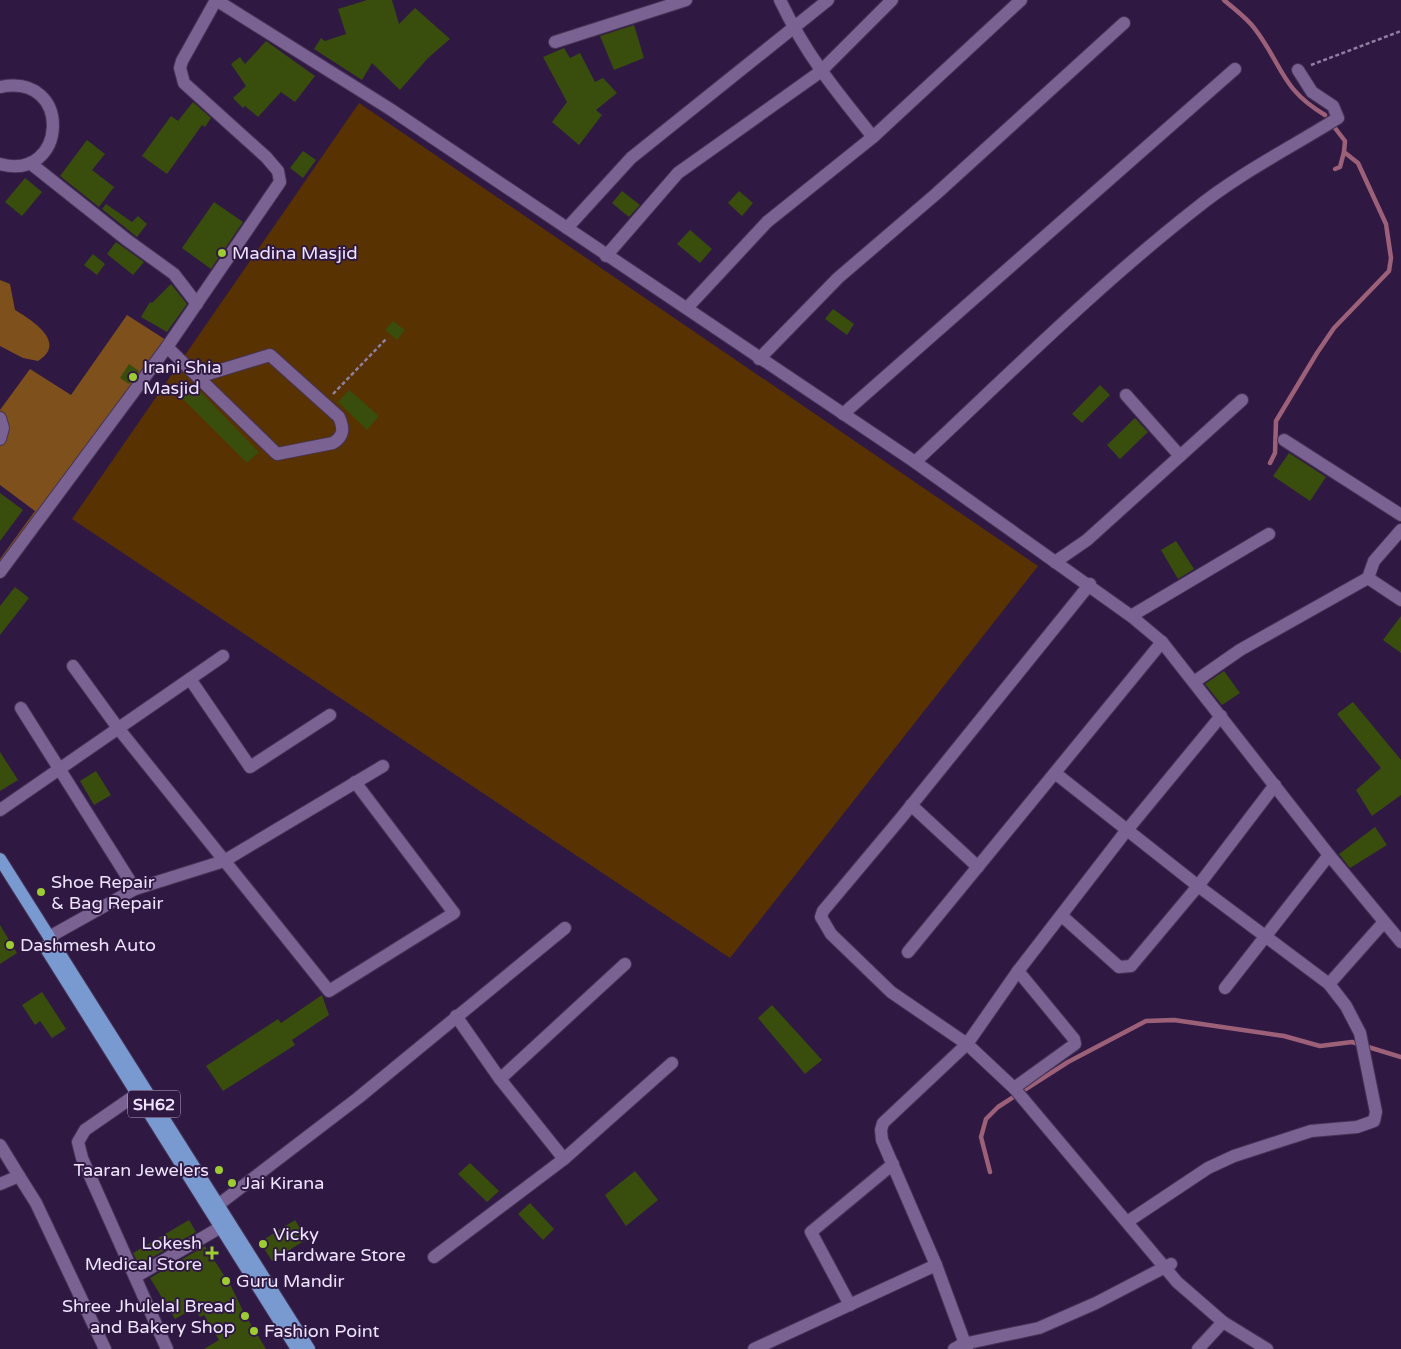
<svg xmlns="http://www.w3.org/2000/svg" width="1401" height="1349" font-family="'Varela Round',sans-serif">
  <rect width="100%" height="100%" fill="#2f1943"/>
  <!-- green -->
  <path fill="#583200" d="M359,103l679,463 -308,392 -658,-439z"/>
  <!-- forest -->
  <g fill="#7e501c">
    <path d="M0,280l10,4 5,26c17,10 53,33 23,51l-15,-3 -23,-12z"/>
    <path d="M127,315l39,25 -166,228v-9l35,-48 -35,-26v-75l30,-41 41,26z"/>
  </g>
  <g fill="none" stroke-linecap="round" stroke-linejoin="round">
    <!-- stream -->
    <g stroke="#9c6179" stroke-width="4.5">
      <path d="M1224,0c10,9 23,18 31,29 28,37 26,60 70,86"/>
      <path d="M1335,169l5,-2 4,-15"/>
      <path d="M1270,463l5,-10 1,-32 41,-68 17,-25 55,-57 2,-13 -5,-34 -28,-61 -14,-11 1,-11 -10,-13"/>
      <path d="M990,1172l-9,-35 5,-18 12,-12 70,-45 78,-41 28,-1 110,16 36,10 32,-4 49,15"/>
    </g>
  </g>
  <!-- building -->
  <g fill="#394d0d">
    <path d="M367,0h25l7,24 16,-16 35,31 -22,19 -28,32 -28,-27 -10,17 -48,-31 7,-11 4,3 21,-7 -8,-25z"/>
    <path d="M634,25l10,33 -30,12 -14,-34z"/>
    <path d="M266,41l49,35 -20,26 -14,-10 -23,25 -13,-11 -2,2 -10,-10 13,-12 -15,-22 9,-7 5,7z"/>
    <path d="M564,48l6,10 10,-5 15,29 8,-4 14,15 -21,17 6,5 -23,30 -27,-23 15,-20 -24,-45z"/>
    <path d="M193,102l18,16 -6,9 -3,-2 -35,49 -25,-18 29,-40 7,5z"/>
    <path d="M87,140l18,14 -13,16 22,17 -15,20 -39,-31z"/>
    <path d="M303,151l13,9 -13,18 -13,-10z"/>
    <path d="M25,178l17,14 -20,24 -17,-14z"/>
    <path d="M622,191l18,14 -11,12 -17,-14z"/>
    <path d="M739,191l14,12 -11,13 -14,-13z"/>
    <path d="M214,202l29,20 -32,47 -29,-21z"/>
    <path d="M106,204l26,18 6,-6 9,8 -10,13 -35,-28z"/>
    <path d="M690,230l22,19 -12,14 -23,-19z"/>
    <path d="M116,242l28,20 -11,13 -26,-21z"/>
    <path d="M93,254l12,10 -8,11 -13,-10z"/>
    <path d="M171,284l16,20 -20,28 -26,-15 9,-15 2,1z"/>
    <path d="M833,309l21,15 -7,11 -22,-16z"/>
    <path d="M393,321l12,9 -8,10 -12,-10z"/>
    <path d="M129,364l10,7 -10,13 -9,-6z"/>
    <path d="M193,384l66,68 -12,11 -67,-67z"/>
    <path d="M1100,385l10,10 -28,28 -10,-9z"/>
    <path d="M349,390l30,26 -12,14 -29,-28z"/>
    <path d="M1135,418l13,14 -28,27 -13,-14z"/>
    <path d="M1289,453l37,24 -16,24 -37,-25z"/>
    <path d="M0,493l23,17 -23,31z"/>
    <path d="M1176,541l18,28 -16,10 -17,-29z"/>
    <path d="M15,587l14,11 -29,37v-29z"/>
    <path d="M1401,616v37l-18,-13z"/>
    <path d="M1224,671l16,22 -18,12 -17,-21z"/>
    <path d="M1353,702l48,58v35l-29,21 -16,-26 25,-22 -44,-54z"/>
    <path d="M0,752l18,28 -18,11z"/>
    <path d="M96,771l15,24 -17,10 -14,-24z"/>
    <path d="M1375,827l12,18 -37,23 -11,-14z"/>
    <path d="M0,925l17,28 -17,11z"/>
    <path d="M42,992l24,37 -14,9 -12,-17 -5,4 -13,-20z"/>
    <path d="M322,995l7,20 -37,25 3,5 -72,46 -17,-25 72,-47 3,4z"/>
    <path d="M772,1005l50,55 -17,14 -47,-56z"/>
    <path d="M470,1163l29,28 -12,11 -29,-28z"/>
    <path d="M635,1171l23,29 -32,26 -21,-31z"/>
    <path d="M530,1203l24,26 -11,11 -25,-26z"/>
    <path d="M189,1220l7,12 -57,33 -6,-12z"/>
    <path d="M295,1220l12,19 -35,22 -12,-19z"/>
    <path d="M205,1246l26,40 13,27 22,36h-62l15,-9 -15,-25 -4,2 -6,-9 -19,11 -25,-41z"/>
  </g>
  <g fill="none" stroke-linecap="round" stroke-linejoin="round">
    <defs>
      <g id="minor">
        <path d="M216,0l174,109 525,353 216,154 31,26 167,213 72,87"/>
        <path d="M780,0c26,55 56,91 93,137"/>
        <path d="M555,42l131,-42"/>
        <path d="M0,87c74,-15 67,96 0,77"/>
        <path d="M30,163l97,77 47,34 23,30"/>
        <path d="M567,228l64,-70 197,-158"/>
        <path d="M606,256l72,-83 142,-101 72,-72"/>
        <path d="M687,308l80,-86 106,-85 148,-137"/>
        <path d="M167,347l110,107 56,-11c11,-7 11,-14 6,-26l-69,-62 -72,22"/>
        <path d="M759,359l79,-81 98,-84 188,-171"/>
        <path d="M1126,395l54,61"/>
        <path d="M843,414l392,-345"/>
        <path d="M0,418l3,10 -3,11"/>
        <path d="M1284,440l117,75"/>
        <path d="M915,462c91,-85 181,-175 279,-252 44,-36 96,-62 144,-92l-5,-12 -21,-14 -14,-22"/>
        <path d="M1055,562l32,-22 155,-140"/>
        <path d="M0,572l167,-225 113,-165 -2,-11 -12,-14 -82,-74 -4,-15 2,-7 34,-61"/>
        <path d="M1368,578l33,22"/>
        <path d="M1090,584l-189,234 -78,93 -2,6 10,17 60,58 76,52 47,44 163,194 46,40 44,27"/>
        <path d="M1131,616l138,-82"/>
        <path d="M73,666l45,62 211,263 125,-78 -99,-131"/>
        <path d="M190,679l60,88 80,-52"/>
        <path d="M1194,682l46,-32 128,-72 6,-17 27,-31"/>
        <path d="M21,708l114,181"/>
        <path d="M1055,773l143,113 131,98 17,22 14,27 16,79 -2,9 -17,6 -46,4 -77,25 -26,12 -81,54"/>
        <path d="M911,805l67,62"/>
        <path d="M0,810l223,-154"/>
        <path d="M1062,916l57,51 12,-1 67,-80 77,-101"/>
        <path d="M49,937l86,-48 89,-28 159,-95"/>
        <path d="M908,952l254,-310"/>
        <path d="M1329,984l55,-62"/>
        <path d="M1225,988l104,-133"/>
        <path d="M456,1016l44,63 64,80"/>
        <path d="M500,1079l125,-115"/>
        <path d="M1014,1088l61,-44 -1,-5 -56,-68"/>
        <path d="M137,1094l-52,36 -7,12 4,16 85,191"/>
        <path d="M0,1145l19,31 -19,8"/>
        <path d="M19,1176l17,27 69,146"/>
        <path d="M218,1205l140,-107 207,-170"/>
        <path d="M434,1257l130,-98 108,-96"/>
        <path d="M135,1277l86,-50"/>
        <path d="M850,1305l-39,-73 82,-68"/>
        <path d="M754,1349l182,-84"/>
        <path d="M954,1349l9,-5 76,-16 57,-25 75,-39"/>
        <path d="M967,1349l-31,-84 -54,-125 -1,-10 2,-7 84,-79 51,-73 105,-136 98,-119"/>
        <path d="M1198,1349l25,-27"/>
      </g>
      <g id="major">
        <path d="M0,859l309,490"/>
        <path d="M45,947l252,402"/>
      </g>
    </defs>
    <!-- minor casing -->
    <use href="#minor" stroke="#473457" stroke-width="14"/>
    <!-- major casing -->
    <use href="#major" stroke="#473457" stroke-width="14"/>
    <!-- path -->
    <g stroke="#8f7fa1" stroke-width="2.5" stroke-dasharray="4 2.5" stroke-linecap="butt">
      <path d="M1311,65l90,-34"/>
      <path d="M333,394l54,-56"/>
    </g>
    <!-- minor -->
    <use href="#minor" stroke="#7a6393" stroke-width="12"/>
    <!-- major -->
    <use href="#major" stroke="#789ad1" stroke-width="12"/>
  </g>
  <!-- markers -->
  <g fill="#9ccb32" stroke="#2f1943" stroke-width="2">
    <circle cx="222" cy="253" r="5"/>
    <circle cx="133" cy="377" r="5"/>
    <circle cx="41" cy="892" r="5"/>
    <circle cx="10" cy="945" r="5"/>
    <circle cx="219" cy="1170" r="5"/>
    <circle cx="232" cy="1183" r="5"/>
    <circle cx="263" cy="1244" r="5"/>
    <path d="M209.5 1245.5h5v5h5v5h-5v5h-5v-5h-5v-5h5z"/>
    <circle cx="226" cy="1281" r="5"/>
    <circle cx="245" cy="1316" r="5"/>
    <circle cx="254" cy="1331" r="5"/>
  </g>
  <g text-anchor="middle" stroke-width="4" stroke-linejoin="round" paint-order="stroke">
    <!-- shield labels -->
    <rect fill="#2f1943" stroke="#b5a6c6" stroke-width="1" x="128" y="1090.5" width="52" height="27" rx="4"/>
    <g font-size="16" font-weight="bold" fill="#efe3fe">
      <text x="154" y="1110">SH62</text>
    </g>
    <!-- poi labels -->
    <g font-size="18" fill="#efe3fe" stroke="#2f1943" text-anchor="start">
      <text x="232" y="259">Madina Masjid</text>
      <text x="143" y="373">Irani Shia<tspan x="143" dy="21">Masjid</tspan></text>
      <text x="51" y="888">Shoe Repair<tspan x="51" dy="21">&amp; Bag Repair</tspan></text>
      <text x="20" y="951">Dashmesh Auto</text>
      <text x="209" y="1176" text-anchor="end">Taaran Jewelers</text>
      <text x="242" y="1189">Jai Kirana</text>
      <text x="273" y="1240">Vicky<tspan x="273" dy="21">Hardware Store</tspan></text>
      <text x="202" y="1249" text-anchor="end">Lokesh<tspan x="202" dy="21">Medical Store</tspan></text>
      <text x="236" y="1287">Guru Mandir</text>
      <text x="235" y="1312" text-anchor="end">Shree Jhulelal Bread<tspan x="235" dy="21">and Bakery Shop</tspan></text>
      <text x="264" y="1337">Fashion Point</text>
    </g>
  </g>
</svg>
